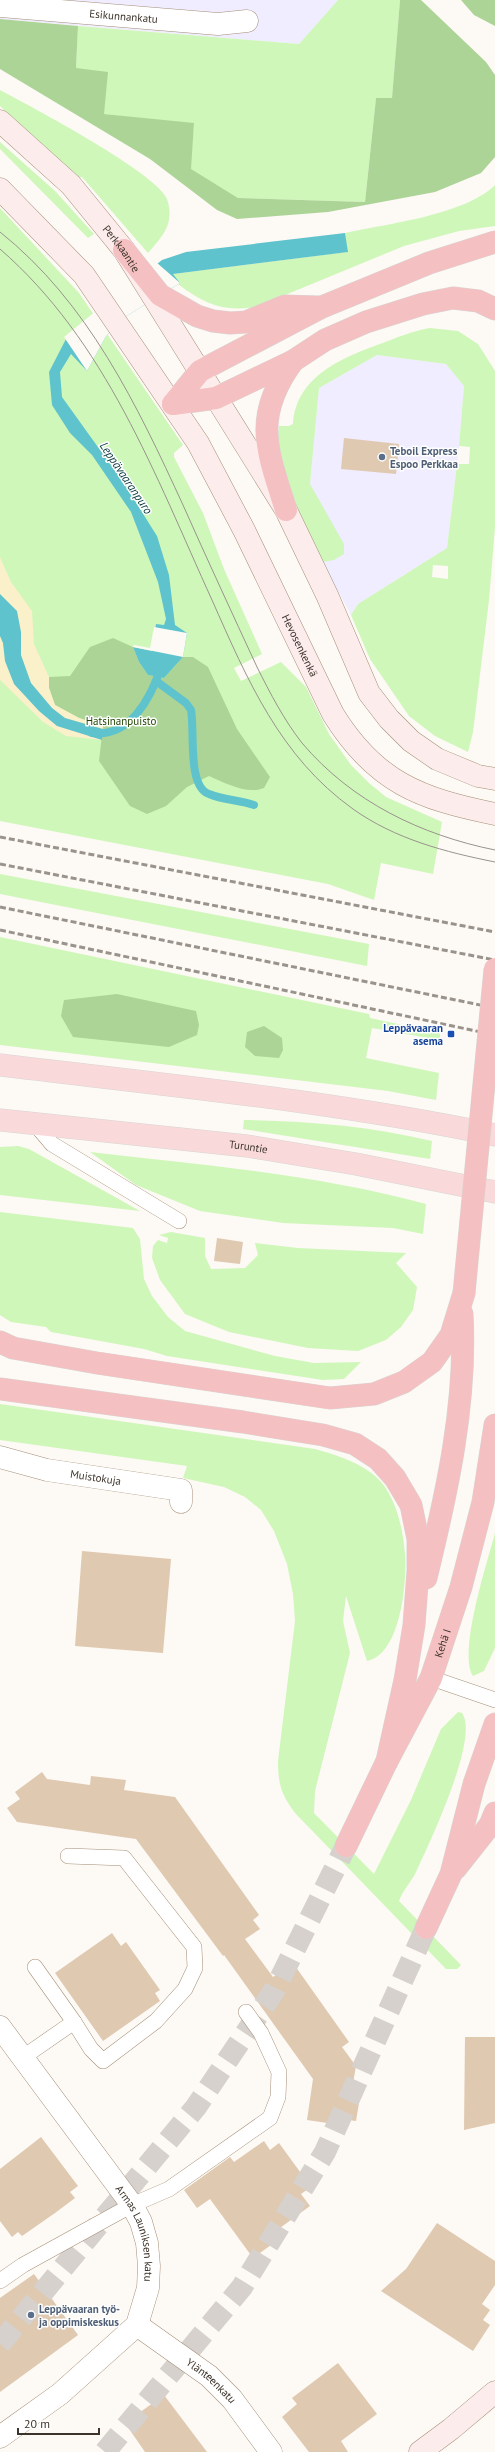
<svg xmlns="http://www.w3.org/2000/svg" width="495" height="2452" font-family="'PT Sans',sans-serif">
  <rect width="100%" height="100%" fill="#fdf9f4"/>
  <!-- commercial -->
  <g fill="#efedff">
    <path d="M0,0h338l-39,44 -299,-25z"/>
    <path d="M377,355l69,9 18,22 -5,60 -12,102 -89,56 -7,11 -29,-53 -12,-78 9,-96z"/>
  </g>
  <!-- green -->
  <g fill="#cff7ba" fill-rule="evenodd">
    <path d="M338,0h62l-8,99 -16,-1 -11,104 -127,-4 -48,-29 4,-45 -90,-10 -28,-46 2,-42 221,18z"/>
    <path d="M0,90c30,16 157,83 167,109 8,24 -4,37 -19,54l-66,-76 -5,1 -77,-72z"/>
    <path d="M0,142l55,49 39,43 -6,4 -88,-89z"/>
    <path d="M495,185v41l-36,5 -55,15 -148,61c-33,5 -52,-3 -78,-23l2,-1 -8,-9 175,-22 -2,-19c41,-9 120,-18 150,-48z"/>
    <path d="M0,208l79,85 104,152 -9,8v4l29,56 21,56 38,85 -28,14 7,13 40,-19 25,25 23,47 22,31 18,18 17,14 56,25 -9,52 -52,-11 -7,37 -46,-16 -328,-63z"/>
    <path d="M430,328l28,3 20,13 17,27v156l-6,73 -16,132 -5,20 -33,-16 -26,-20 -39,-57 -19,-44 7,-11 89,-56 10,-84h12l1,-17 -11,-1 5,-60 -18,-22 -69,-9 -58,33 -9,96 34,60v10l-10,6 -12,2 -36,-75 -10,-35 3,-26h10l4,-2c3,-47 48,-66 87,-80 16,-6 32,-13 50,-16zM433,565l15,1v13l-16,-2z"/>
    <path d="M0,874l369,70 -2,22 -367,-72z"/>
    <path d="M0,937l369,77 1,4 70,15v7l-68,-12 -6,30 73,15 -3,27 -48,-9 -388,-46z"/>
    <path d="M244,1120c64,1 125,6 188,21l-2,18 -187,-30z"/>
    <path d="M18,1146l11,3 111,62 -140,-16v-48z"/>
    <path d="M90,1152c113,13 226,22 336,52l-3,30 -30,-6 -110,-5 -83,-12 -64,-26z"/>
    <path d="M0,1212l133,16 7,11 4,40 8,17 16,21 17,14 90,25 39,7 47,-1 -17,17 -21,1 -156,-24 -23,-7 -93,-17 -5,-5 -35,-5 -11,-7z"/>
    <path d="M171,1232l34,6v18l6,13 34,-1 13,-13 -3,-12 43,5 108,5 -10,10 21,24 -4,23 -12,17 -15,13 -28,11 -50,-3 -79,-16 -44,-18 -25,-34 -8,-22 1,-12 5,-6 9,3 1,-5 -9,-3z"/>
    <path d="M0,1404l315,45c22,6 51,15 67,34 15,19 21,47 23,71 2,28 -4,100 -38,107l-21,-65 -3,25 7,32 -35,138 -1,22 60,61 37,-74 30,-71 17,-17 4,1c18,24 -33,131 -46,159 -5,10 -13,18 -17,29l62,64 -4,4h-11l-151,-156c-14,-19 -17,-29 -17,-52l17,-140 -2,-27 -6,-30 -13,-33 -13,-21 -16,-13 -21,-10 -41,-9 4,-12 -187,-26z"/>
    <path d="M495,1533v115l-11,23 -11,5c-15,-25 14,-112 22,-143z"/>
  </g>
  <!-- forest -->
  <g fill="#acd496">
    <path d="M400,0h21l65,62 9,13v82l-14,16 -46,19 -107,20 -91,7 -20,-9 -67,-51 -150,-90v-50l78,7 -2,42 32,4 -4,42 90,9 -3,46 47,29 127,4 11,-104h16z"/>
    <path d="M461,0h34v26l-21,-11z"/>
    <path d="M113,638l20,9 6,15 9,13 16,3 19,-21h10l15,10 29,62 33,48 -6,11c-17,7 -39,-5 -55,-12l-22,11 -21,19 -19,8 -17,-8 -31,-45 4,-35 -24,-8 -24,-13 -6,-17v-11l21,-1 20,-29z"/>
    <path d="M117,994l79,17 3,14 -2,10 -28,12 -96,-10 -12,-21 3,-16z"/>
    <path d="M264,1026l18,12 1,12 -4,8 -24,-2 -10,-9 2,-15z"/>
  </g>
  <!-- sand -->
  <path fill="#faf0ca" d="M0,557l11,25 21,29 2,33 15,33v11l6,17 24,13 24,8 -1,14 -36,-4 -23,-14 -43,-42z"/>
  <!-- water -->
  <g fill="#5fc3cd">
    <path d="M345,233l3,19 -175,22 7,9 -63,39 -12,16 -18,33 -16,-17 -11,18 2,25 61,85 34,54 12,39 6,50 12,8 -4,24 -19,21 -16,-3 -9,-13 -6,-15 19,4 4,-27 8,1 2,-6 -8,-37 -27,-70 -39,-57 -22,-22 -18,-28 -3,-33 18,-35 95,-77 24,-8z"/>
    <path d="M0,594l17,17 4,21v23l10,28 21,25 13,10 38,11 -1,11 -45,-14 -18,-15 -25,-27 -9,-23 -2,-18 -3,-7z"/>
  </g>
  <!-- pier -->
  <g fill="#fdf9f4">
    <path d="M156,262l24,21 -63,39 -12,16 -18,33 -23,-34z"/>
    <path d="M154,627l33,6 -4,24 -50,-10 1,-2 16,3z"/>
  </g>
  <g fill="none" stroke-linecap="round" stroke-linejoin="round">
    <!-- stream -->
    <g stroke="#5fc3cd" stroke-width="8">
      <path d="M156,681l30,22 5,7c4,20 -4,77 18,84 14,6 30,6 45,11"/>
      <path d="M92,733c38,5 59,-35 69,-66"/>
    </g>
  </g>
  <!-- building -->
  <g fill="#e0c9b1">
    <path d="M344,438l55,6 -3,30 -55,-5z"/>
    <path d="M217,1238l26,4 -3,22 -26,-3z"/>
    <path d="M82,1551l89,8 -8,94 -88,-7z"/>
    <path d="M42,1772l5,7 43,6 1,-9 35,4 -2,10 51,7 84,118 -6,5 7,9 -15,10 28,38 20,-14 56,79 -7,5 14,19 -4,23 9,2 -5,30 -7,-1 -1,6 -41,-6 6,-41 -89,-124 -1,1 -87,-117 -119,-17 -10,-14 13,-9 -5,-7z"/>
    <path d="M112,1933l9,13 5,-4 34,48 -5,3 5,8 -57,40 -48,-68z"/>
    <path d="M465,2037h30v86l-31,7z"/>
    <path d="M41,2137l37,49 -8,6 5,6 -20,15 -33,23 -4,-4 -6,5 -12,-16v-52z"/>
    <path d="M264,2141l6,9 9,-7 32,44 -10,7 9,12 -37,27 5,7 -25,18 -43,-59 -13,9 -13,-18 46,-33 4,5z"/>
    <path d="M437,2223l58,38v24l-13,19 8,6 -7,10 7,5 -17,26 -92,-60 25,-22z"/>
    <path d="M34,2274l44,61 -78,57v-94z"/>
    <path d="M338,2363l39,51 -36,27 7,11h-39l-27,-35 15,-13 -5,-6z"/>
    <path d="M164,2395l43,57h-62l-20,-29z"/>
  </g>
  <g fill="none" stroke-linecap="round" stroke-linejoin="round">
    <!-- highway-tunnel -->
    <g stroke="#d6d1cc" stroke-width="22" stroke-dasharray="22 11" stroke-linecap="butt">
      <path d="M0,2344l196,-237 78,-116 72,-145"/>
      <path d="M105,2452l137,-165 83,-135 101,-224"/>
    </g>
    <defs>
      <g id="lane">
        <path d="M35,1124l17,20 127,77"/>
        <path d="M431,1678l64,22"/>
        <path d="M68,1856l56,2 70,89 1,21 -10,21 -29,32 -53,40 -12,-12 -17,-27"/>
        <path d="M22,2058l52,-36 -39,-55"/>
        <path d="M0,2281l23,-16 109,-60 37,-16 101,-71 8,-21 1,-25 -18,-39 -15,-21"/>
      </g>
      <g id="street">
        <path id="s1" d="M0,6l218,18 29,-3"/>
        <path id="s2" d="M0,1457l47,13 134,20v12"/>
        <path id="s3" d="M0,2027l132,178 9,17 6,21 2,23 -1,22 -11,37 -77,69 -60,43"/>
        <path id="s4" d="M137,2325l72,51 23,23 39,53"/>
      </g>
      <g id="secondary">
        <path id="s5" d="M0,121l71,64 53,65 162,260 41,85 42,98 20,26 22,22 26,18 41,17 17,3"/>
        <path id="s6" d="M0,189l84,86 114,168 46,87 89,184c42,68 87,85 162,100"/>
        <path d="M420,2452l31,-23 44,-37"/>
      </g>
      <g id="primary">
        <path d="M0,1065c166,20 332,36 495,70"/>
        <path id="s7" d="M0,1120l247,26 109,18 139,28"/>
      </g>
      <g id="highway">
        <path d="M124,250l36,45 37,21 16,5 17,2 16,-1 39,-16 34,1"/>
        <path d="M173,404l27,-33 122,-64 107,-44 66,-21"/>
        <path d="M173,404l43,-6 77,-37 32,-21 41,-18 57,-18 30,-6 25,3 17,8"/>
        <path d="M286,510c-19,-60 -34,-93 7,-149"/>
        <path d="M0,1342l13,6 84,15 233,35 44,-4 30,-12 28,-20 19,-27 13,-42"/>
        <path d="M0,1389l243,33 80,13 32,9 23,15 17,19 16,27 7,34v32l-4,54 -9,55 -18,81"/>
        <path d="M426,1578c21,-86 41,-175 36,-264"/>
        <path id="s8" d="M346,1846l41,-85 44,-83 30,-91 22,-85 12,-77"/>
        <path d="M456,1868l34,-43 5,-12"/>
        <path d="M426,1928l25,-54 23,-90 21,-60"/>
      </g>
    </defs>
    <!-- lane casing -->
    <use href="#lane" stroke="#a59079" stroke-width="16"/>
    <!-- street casing -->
    <use href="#street" stroke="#a59079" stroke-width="23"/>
    <!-- secondary casing -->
    <use href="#secondary" stroke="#a59079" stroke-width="23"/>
    <!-- primary casing -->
    <use href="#primary" stroke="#d8d6d4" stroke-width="23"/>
    <!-- highway casing -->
    <use href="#highway" stroke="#d8d6d4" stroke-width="23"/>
    <!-- lane -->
    <use href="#lane" stroke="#fff" stroke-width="15"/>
    <!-- street -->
    <use href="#street" stroke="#fff" stroke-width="22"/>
    <!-- secondary -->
    <use href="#secondary" stroke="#fcecec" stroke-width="22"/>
    <!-- primary -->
    <use href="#primary" stroke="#f9d9da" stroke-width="22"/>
    <!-- highway -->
    <use href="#highway" stroke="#f5c0c1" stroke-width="22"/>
    <!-- tram -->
    <g stroke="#99938c" stroke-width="1">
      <path d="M0,232c88,70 137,173 183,273 24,54 49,108 74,162 13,26 27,53 45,76 50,59 119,92 193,107"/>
      <path d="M0,249c106,92 155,226 212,351 35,79 68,157 141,209 42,30 92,43 142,53"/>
    </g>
    <!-- rail -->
    <g stroke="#99938c" stroke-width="3" stroke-dasharray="6 3" stroke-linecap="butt">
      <path d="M0,837l495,95"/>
      <path d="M0,864l495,96"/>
      <path d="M0,907l495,101"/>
      <path d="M0,930l495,105"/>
    </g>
    <defs>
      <path id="highway-bridge" d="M464,1293l31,-324"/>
    </defs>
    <!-- highway-bridge casing -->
    <use href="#highway-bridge" stroke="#d8d6d4" stroke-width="23" stroke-linecap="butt"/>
    <!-- highway-bridge -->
    <use href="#highway-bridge" stroke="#f5c0c1" stroke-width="22"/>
  </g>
  <!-- markers -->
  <g fill="#5c6f8a" stroke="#fff" stroke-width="1.5">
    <circle cx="382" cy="457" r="4"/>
    <circle cx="31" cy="2315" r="4"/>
  </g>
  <rect fill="#1a4fb4" stroke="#fff" stroke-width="1.5" x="447" y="1030" width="8" height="8" rx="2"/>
  <g text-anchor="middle" stroke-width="3" stroke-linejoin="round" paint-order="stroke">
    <!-- street labels -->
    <g font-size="11" fill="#3c332a" stroke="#fff">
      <text dy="4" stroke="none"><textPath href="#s1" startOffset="124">Esikunnankatu</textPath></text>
      <text dy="4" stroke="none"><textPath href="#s5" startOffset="177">Perkkaantie</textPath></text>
      <text dy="4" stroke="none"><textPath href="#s6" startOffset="550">Hevosenkenkä</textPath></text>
      <text dy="4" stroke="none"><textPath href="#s7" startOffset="250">Turuntie</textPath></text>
      <text dy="4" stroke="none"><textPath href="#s2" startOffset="98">Muistokuja</textPath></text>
      <text dy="4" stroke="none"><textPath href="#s8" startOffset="225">Kehä I</textPath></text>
      <text dy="4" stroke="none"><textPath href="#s3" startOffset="250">Armas Launiksen katu</textPath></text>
      <text dy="4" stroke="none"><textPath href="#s4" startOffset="93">Ylänteenkatu</textPath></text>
    </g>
    <!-- service labels -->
    <g font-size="11" font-weight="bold" fill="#4e5e75" stroke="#fff" text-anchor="start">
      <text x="390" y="455">Teboil Express<tspan x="390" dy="13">Espoo Perkkaa</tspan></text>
      <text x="39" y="2313">Leppävaaran työ-<tspan x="39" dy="13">ja oppimiskeskus</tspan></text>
    </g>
    <!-- park labels -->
    <g font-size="11" fill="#234704" stroke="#fff">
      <text x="121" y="725">Hatsinanpuisto</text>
    </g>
    <!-- transit labels -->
    <g font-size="11" font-weight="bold" fill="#164399" stroke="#fff" text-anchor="end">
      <text x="443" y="1032">Leppävaaran<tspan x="443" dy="13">asema</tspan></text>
    </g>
    <!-- water labels -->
    <g font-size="12" font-style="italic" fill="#08393d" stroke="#fff">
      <text transform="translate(126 478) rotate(56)" y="4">Leppävaaranpuro</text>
    </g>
  </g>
  <!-- scale -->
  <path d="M18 2428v6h81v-6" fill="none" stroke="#3c332a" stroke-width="2"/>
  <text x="24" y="2428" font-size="12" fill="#3c332a" stroke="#ffffff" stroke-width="3" paint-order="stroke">20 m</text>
</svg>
